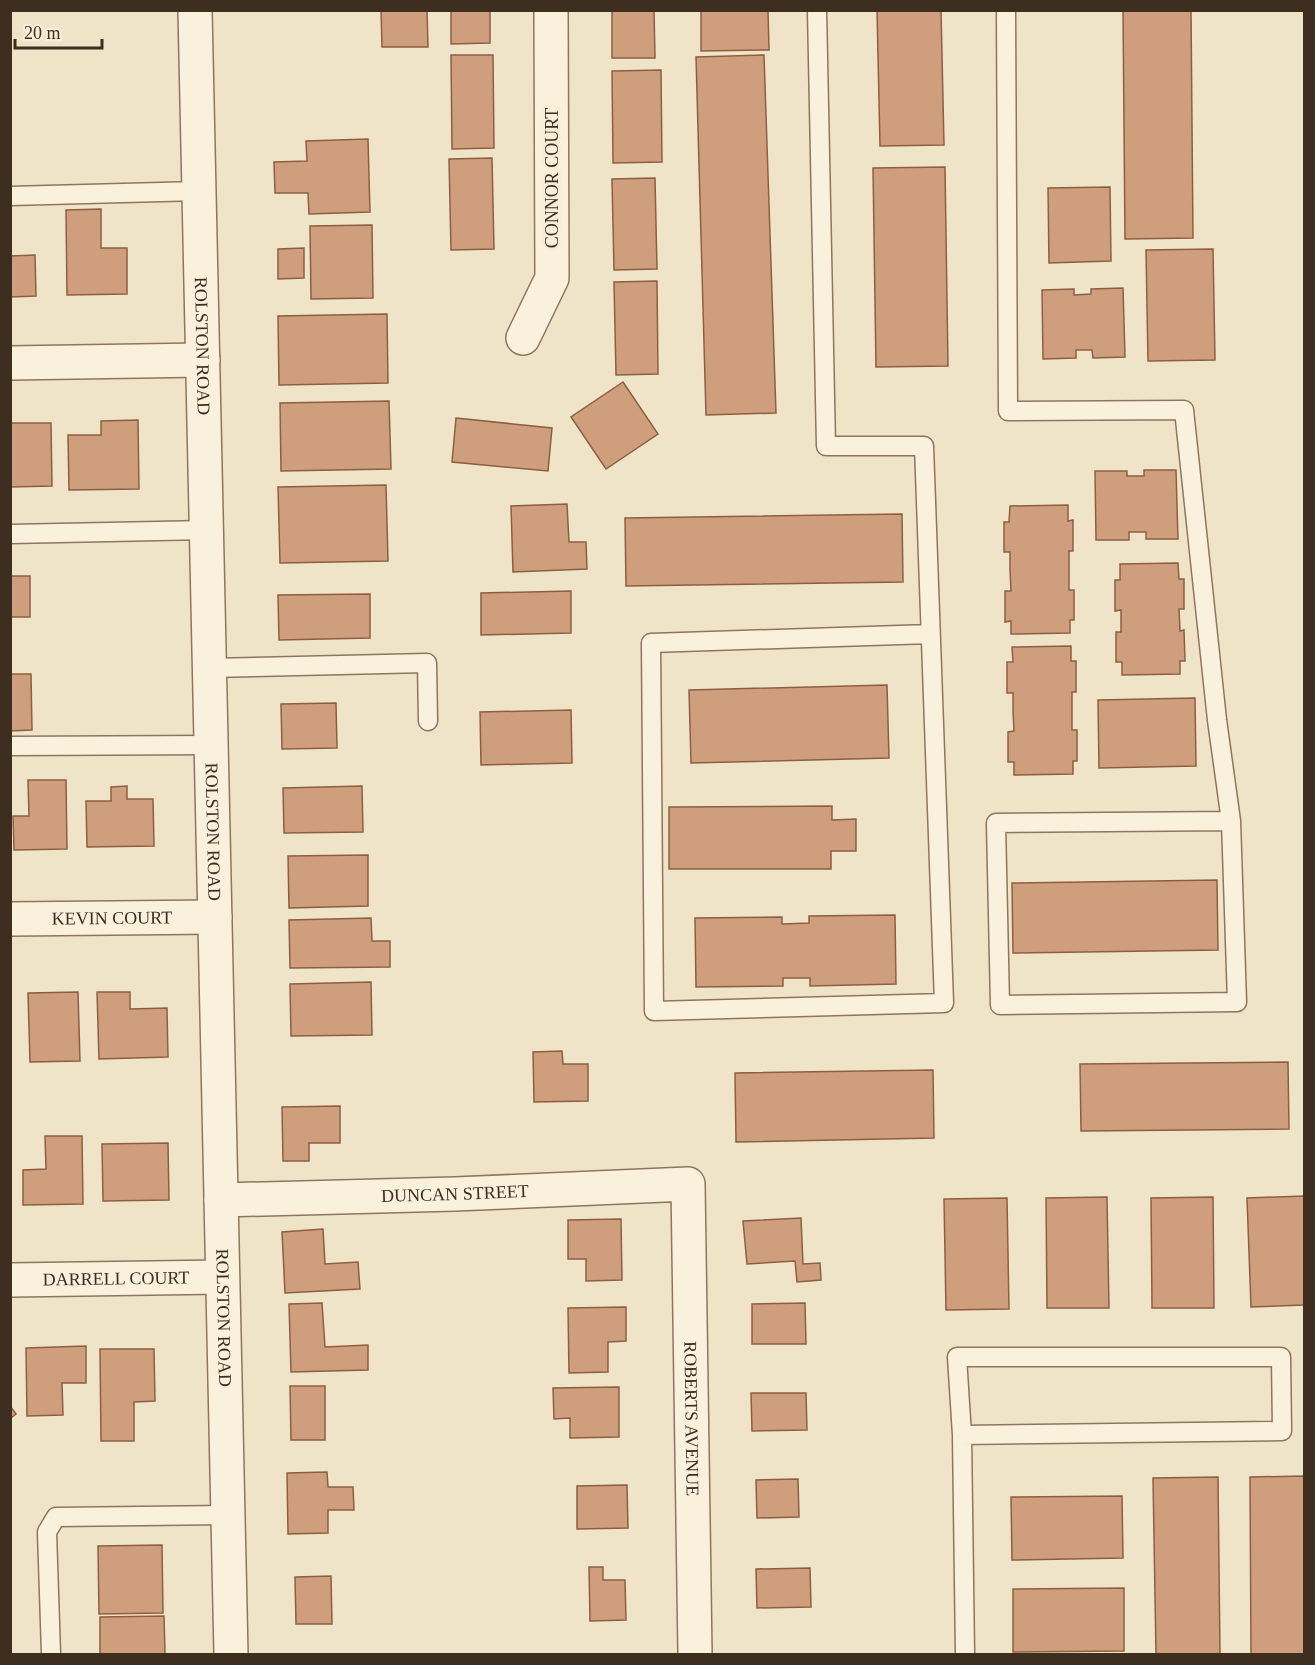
<svg xmlns="http://www.w3.org/2000/svg" width="1315" height="1665" font-family="'Times New Roman',serif">
  <rect width="100%" height="100%" fill="#f0e4c8"/>
  <!-- building -->
  <g fill="#cf9f7d" stroke="#8d5f41" stroke-width="1.5">
    <path d="M381,10h46l1,37h-46z"/>
    <path d="M451,10h39v33l-39,1z"/>
    <path d="M612,10h42l1,48h-43z"/>
    <path d="M701,10h67l1,40 -68,1z"/>
    <path d="M877,10h64l3,135 -64,1z"/>
    <path d="M1123,10h68l2,228 -68,1z"/>
    <path d="M451,55h42l1,93 -42,1z"/>
    <path d="M764,55l12,358 -70,2 -10,-358z"/>
    <path d="M661,70l1,92 -49,1 -1,-92z"/>
    <path d="M368,139l2,73 -61,2 -1,-21h-33l-1,-31 33,-1 -1,-20z"/>
    <path d="M492,158l2,91 -43,1 -2,-91z"/>
    <path d="M945,167l3,199 -72,1 -3,-199z"/>
    <path d="M655,178l2,91 -43,1 -2,-91z"/>
    <path d="M1110,187l1,74 -62,2 -1,-75z"/>
    <path d="M101,209v39h26v46l-60,1 -1,-85z"/>
    <path d="M372,225l1,73 -62,1 -1,-73z"/>
    <path d="M304,248v30l-26,1v-30z"/>
    <path d="M1213,249l2,111 -67,1 -2,-111z"/>
    <path d="M35,255l1,41 -26,1v-41z"/>
    <path d="M657,281l1,93 -42,1 -2,-93z"/>
    <path d="M1123,288l2,69 -32,1 -1,-8h-16v8l-33,1 -1,-69 32,-1v6l17,-1v-5z"/>
    <path d="M387,314l1,69 -109,2 -1,-69z"/>
    <path d="M623,382l35,52 -52,35 -35,-52z"/>
    <path d="M389,401l2,68 -110,2 -1,-68z"/>
    <path d="M456,418l96,10 -4,43 -96,-9z"/>
    <path d="M138,420l1,69 -70,1 -1,-55h33v-14z"/>
    <path d="M10,423h41l1,63 -42,1z"/>
    <path d="M1144,470h32l2,69h-32v-7h-17v8h-33l-1,-69h32v5h17z"/>
    <path d="M386,485l2,76 -108,2 -2,-76z"/>
    <path d="M567,504l2,38h17l1,27 -74,3 -2,-66z"/>
    <path d="M1068,505v16l5,-1v31h-4v39h5v30h-4v13l-59,1v-13l-6,1v-31h6l-1,-21v-18h-6v-30h5l1,-16z"/>
    <path d="M902,514l1,68 -277,4 -1,-68z"/>
    <path d="M1178,563l1,16h5v30h-5l1,22 4,-1 1,31h-5v13l-58,1v-13h-6v-30h5v-22l-6,1v-31h5v-16z"/>
    <rect x="10" y="576" width="20" height="41"/>
    <path d="M571,591v42l-90,2v-42z"/>
    <path d="M370,594v44l-91,2 -1,-45z"/>
    <path d="M1071,646v15h5v31h-4v38h5v31h-4v13l-59,1v-13h-6v-30l6,-1 -1,-20v-18h-6v-31h6l-1,-15z"/>
    <path d="M10,674h21l1,56 -22,1z"/>
    <path d="M887,685l2,73 -198,5 -2,-73z"/>
    <path d="M1195,698l1,68 -97,2 -1,-68z"/>
    <path d="M336,703l1,45 -55,1 -1,-45z"/>
    <path d="M571,710l1,53 -91,2 -1,-53z"/>
    <path d="M28,780h38l1,69 -53,1 -1,-34h16z"/>
    <path d="M127,786v13h26l1,47 -67,1 -1,-46h25v-14z"/>
    <path d="M362,786l1,46 -79,1 -1,-45z"/>
    <path d="M832,806v14l24,-1v32h-25v18h-162v-62z"/>
    <path d="M368,855v51l-79,2 -1,-52z"/>
    <path d="M1217,880l1,70 -205,3 -1,-70z"/>
    <path d="M895,915l1,69 -86,2v-8h-27v8l-87,1 -1,-69 87,-1v7l27,-1v-7z"/>
    <path d="M371,918l1,23h18v26l-100,1 -1,-48z"/>
    <path d="M371,982l1,53 -81,1 -1,-52z"/>
    <path d="M78,992l2,69 -50,1 -2,-69z"/>
    <path d="M97,992h33v17l37,-1 1,49 -69,2z"/>
    <path d="M562,1051l1,13h25v37l-54,1 -1,-50z"/>
    <path d="M1288,1062l1,67 -208,2 -1,-67z"/>
    <path d="M933,1070l1,68 -198,4 -1,-69z"/>
    <path d="M340,1106v37h-31v18h-26l-1,-54z"/>
    <path d="M45,1136h37l1,68 -60,1v-35l23,-1z"/>
    <path d="M168,1143l1,57 -66,1 -1,-57z"/>
    <path d="M1304,1196v109l-53,2 -4,-109z"/>
    <path d="M1107,1197l2,111h-62l-1,-110z"/>
    <path d="M1213,1197l1,111h-62l-1,-110z"/>
    <path d="M1007,1198l2,111 -63,1 -2,-111z"/>
    <path d="M801,1218l2,46 17,-1 1,17 -24,2 -2,-21 -48,3 -4,-43z"/>
    <path d="M621,1219l1,61 -36,1v-22h-18v-39z"/>
    <path d="M323,1229l2,35 33,-2 2,27 -75,4 -3,-61z"/>
    <path d="M322,1303l3,44 43,-2v25l-77,2 -2,-68z"/>
    <path d="M805,1303l1,41h-54v-40z"/>
    <path d="M626,1307v34l-18,1v30l-39,1 -1,-65z"/>
    <path d="M86,1346v37h-24l1,32 -36,1 -1,-68z"/>
    <path d="M100,1349h54l1,52 -21,1v39h-33z"/>
    <path d="M290,1386h35v54h-34z"/>
    <path d="M619,1387v50l-49,1v-20l-16,1 -1,-31z"/>
    <path d="M751,1393h55l1,37 -55,1z"/>
    <path d="M10,1406l6,8 -6,5z"/>
    <path d="M327,1472l1,15h25l1,23h-26v23l-40,1 -1,-61z"/>
    <path d="M1304,1476v178h-53l-1,-177z"/>
    <path d="M1218,1477l2,177h-64l-3,-176z"/>
    <path d="M798,1479l1,38 -42,1 -1,-38z"/>
    <path d="M627,1485l1,43 -51,1v-43z"/>
    <path d="M1122,1496l1,62 -111,2 -1,-63z"/>
    <path d="M162,1545l1,68 -64,1 -1,-68z"/>
    <path d="M589,1567h14v13h22l1,40 -36,1z"/>
    <path d="M810,1568l1,39 -54,1 -1,-39z"/>
    <path d="M331,1576l1,48h-36l-1,-47z"/>
    <path d="M1124,1588v63l-111,1v-63z"/>
    <path d="M164,1616l1,38h-65v-37z"/>
  </g>
  <g fill="none" stroke-linecap="round" stroke-linejoin="round">
    <defs>
      <g id="service">
        <path d="M817,10l9,436h98l20,557 -290,8 -3,-368 279,-9"/>
        <path d="M1006,10l2,401 176,-1 33,310 14,101 6,181 -237,3 -4,-182 235,-2"/>
        <path d="M10,196l189,-5"/>
        <path d="M10,534l197,-4"/>
        <path d="M209,668l218,-5 1,58"/>
        <path d="M10,746l201,-1"/>
        <path d="M962,1435l320,-4 -1,-74h-324l5,78 3,219"/>
        <path d="M51,1654l-4,-122 9,-15 171,-2"/>
      </g>
      <g id="minor">
        <path id="s1" d="M195,10l36,1644"/>
        <path d="M523,338l29,-60 -1,-268"/>
        <path d="M10,363l193,-3"/>
        <path id="s2" d="M10,919l205,-2"/>
        <path id="s3" d="M221,1200l234,-6 233,-10 7,470"/>
        <path id="s4" d="M10,1280l212,-3"/>
      </g>
    </defs>
    <!-- service casing -->
    <use href="#service" stroke="#8d765c" stroke-width="21"/>
    <!-- minor casing -->
    <use href="#minor" stroke="#8d765c" stroke-width="36"/>
    <!-- service -->
    <use href="#service" stroke="#faf1dc" stroke-width="18"/>
    <!-- minor -->
    <use href="#minor" stroke="#faf1dc" stroke-width="33"/>
  </g>
  <g text-anchor="middle" stroke-width="6" stroke-linejoin="round" paint-order="stroke">
    <!-- street labels -->
    <g font-size="18" fill="#3d2e20" stroke="#f7eed8">
      <text transform="translate(552 178) rotate(-90)" y="6">CONNOR COURT</text>
      <text dy="6" stroke="none"><textPath href="#s1" startOffset="336">ROLSTON ROAD</textPath></text>
      <text dy="6" stroke="none"><textPath href="#s1" startOffset="822">ROLSTON ROAD</textPath></text>
      <text dy="6" stroke="none"><textPath href="#s2" startOffset="102">KEVIN COURT</textPath></text>
      <text dy="6" stroke="none"><textPath href="#s3" startOffset="234">DUNCAN STREET</textPath></text>
      <text dy="6" stroke="none"><textPath href="#s4" startOffset="106">DARRELL COURT</textPath></text>
      <text dy="6" stroke="none"><textPath href="#s1" startOffset="1308">ROLSTON ROAD</textPath></text>
      <text dy="6" stroke="none"><textPath href="#s3" startOffset="702">ROBERTS AVENUE</textPath></text>
    </g>
  </g>
  <!-- border -->
  <rect width="1315" height="1665" fill="none" stroke="#3d2e20" stroke-width="24"/>
  <!-- scale -->
  <path d="M15 39v9h87v-9" fill="none" stroke="#3d2e20" stroke-width="3"/>
  <text x="24" y="39" font-size="18" fill="#3d2e20" stroke="#f7eed8" stroke-width="4.5" paint-order="stroke">20 m</text>
</svg>
